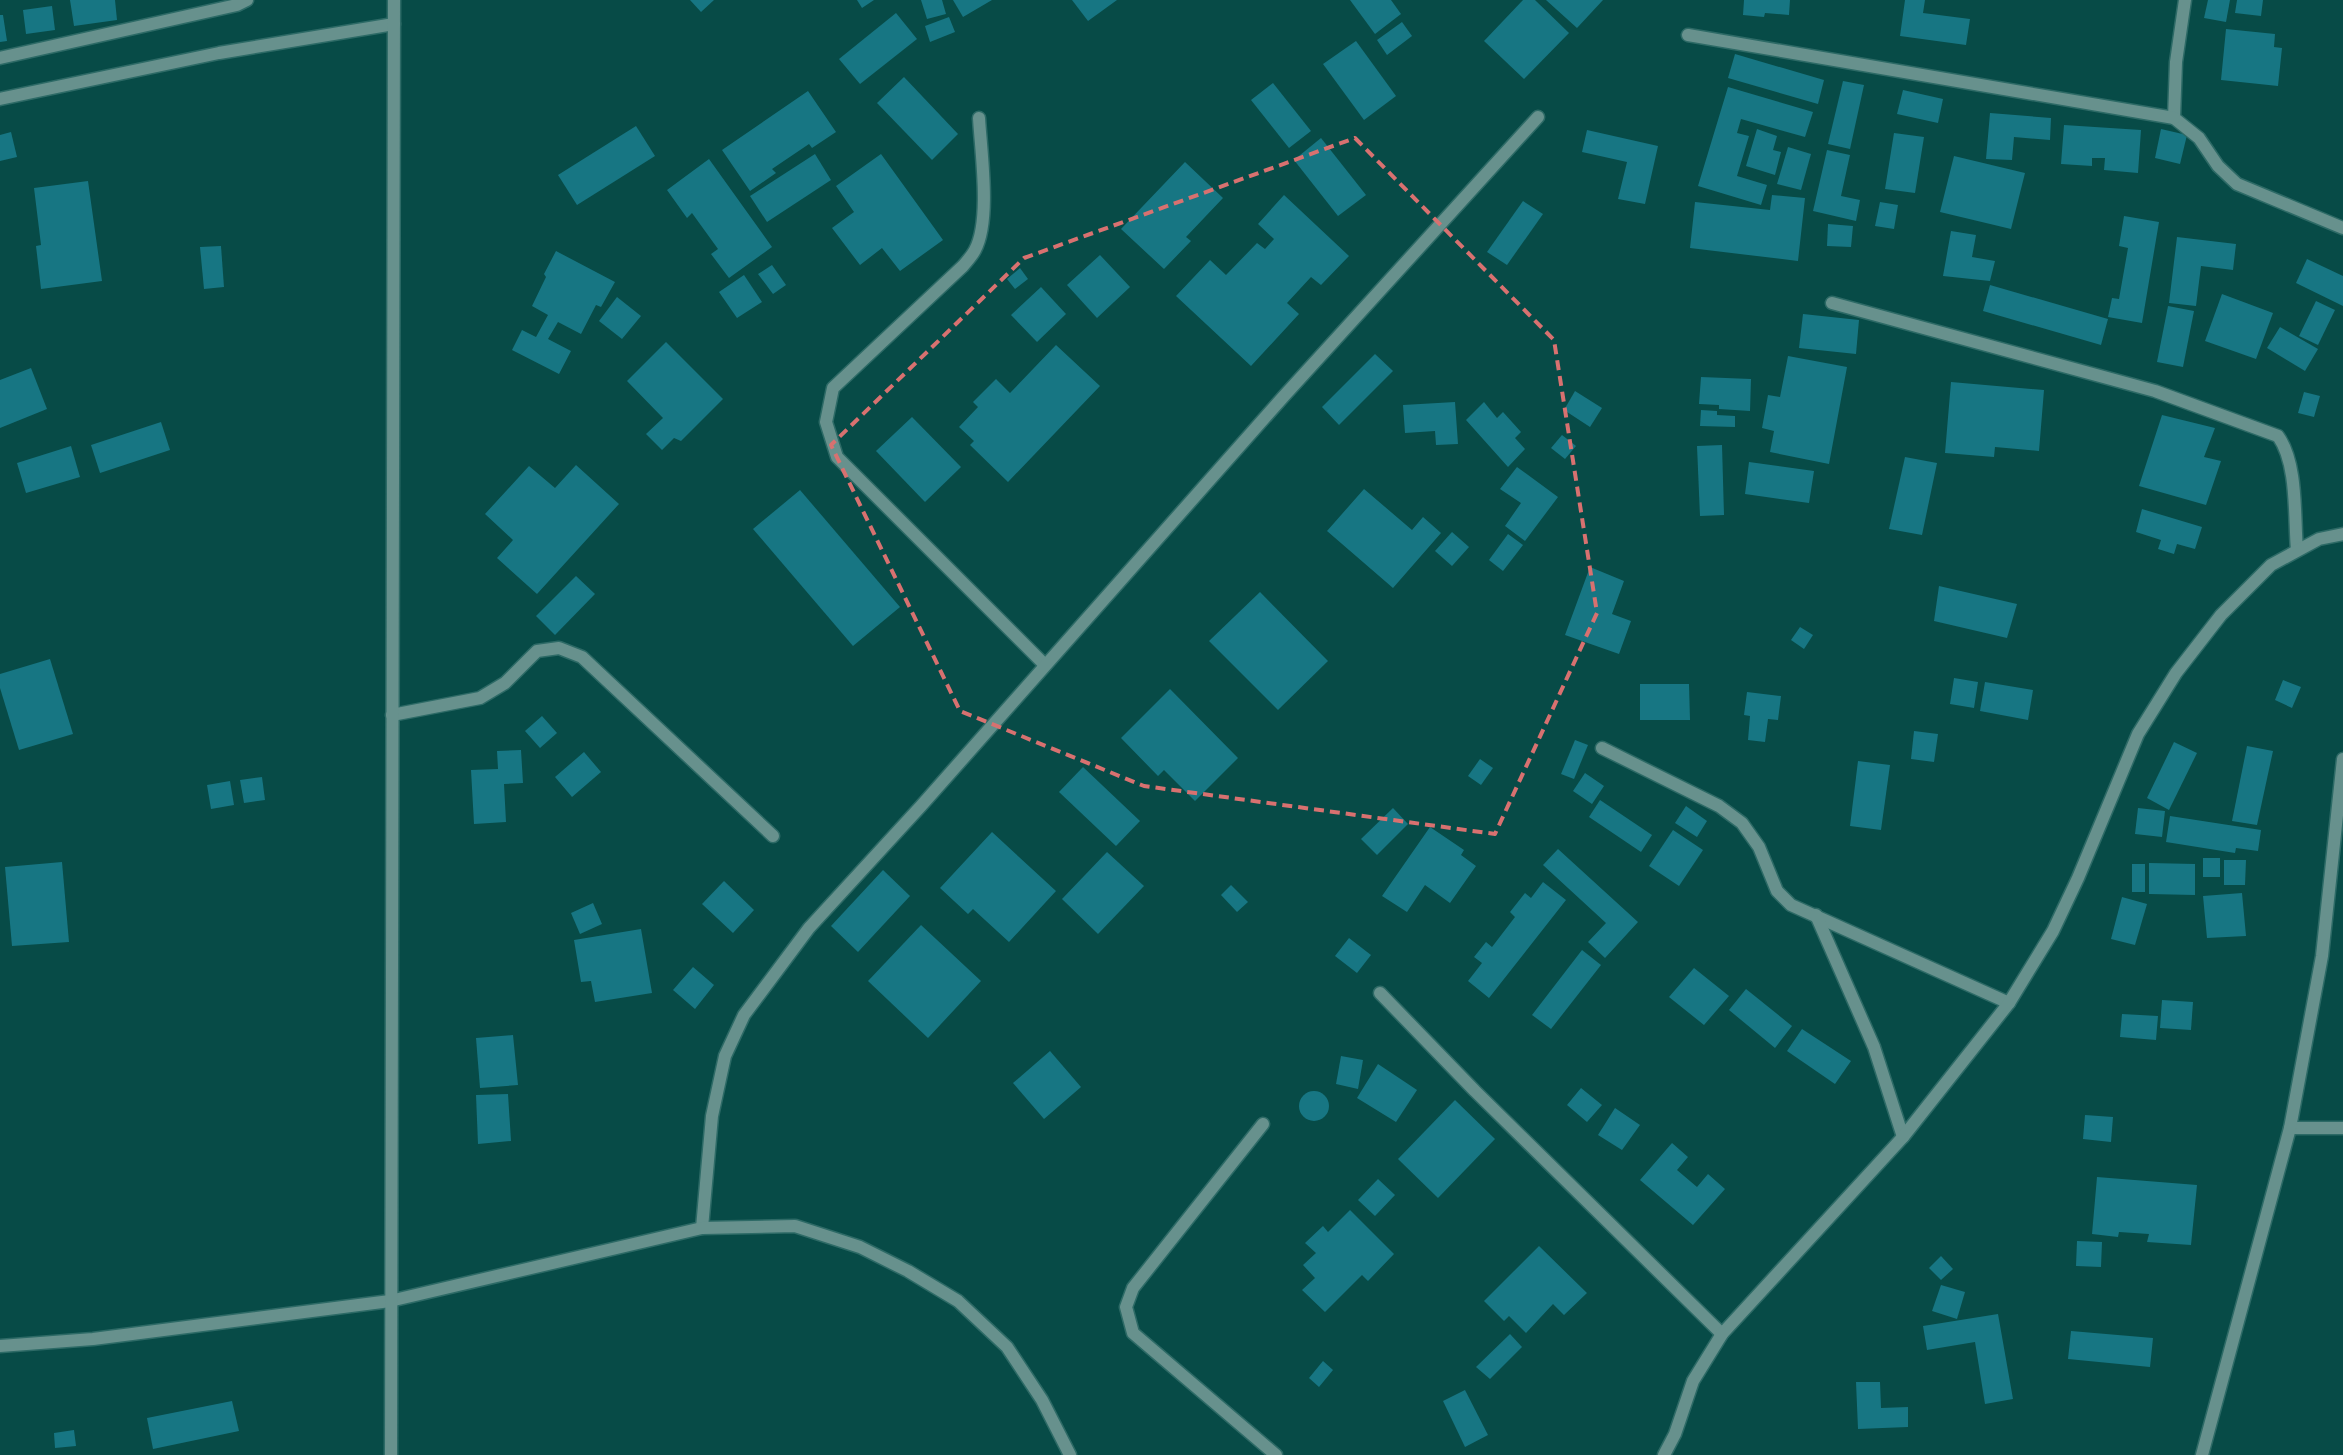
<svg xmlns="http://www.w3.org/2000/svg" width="2343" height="1455" font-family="'PT Sans',sans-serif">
  <rect width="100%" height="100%" fill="#074b47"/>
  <!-- building -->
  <g fill="#177683">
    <path d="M70,0h45l2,20 -43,6z"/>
    <path d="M690,0h24l-13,12z"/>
    <path d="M857,0h17l-12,8z"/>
    <path d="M921,0h21l4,14 -19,5z"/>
    <path d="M953,0h39l-29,17z"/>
    <path d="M1072,0h45l-29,21z"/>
    <path d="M1350,0h41l10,14 -26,20z"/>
    <path d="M1523,0h12l34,33 -45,46 -40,-38z"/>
    <path d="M1546,0h57l-26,28z"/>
    <path d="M1744,0h46l-1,15 -24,-2 -1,4 -21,-2z"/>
    <path d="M1905,0h20l-2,13 47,6 -4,26 -66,-9z"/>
    <path d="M2208,0h22l-4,22 -22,-4z"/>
    <path d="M2237,0h26l-2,16 -26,-3z"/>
    <path d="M52,6l3,24 -29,4 -3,-24z"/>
    <path d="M896,13l21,26 -57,45 -21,-25z"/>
    <path d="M0,15h3l4,26 -7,1z"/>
    <path d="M949,17l6,15 -25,10 -5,-16z"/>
    <path d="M1402,22l10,14 -25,19 -10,-15z"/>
    <path d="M2226,29l49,5 -1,13 8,1 -4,38 -57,-6z"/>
    <path d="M1356,41l40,55 -32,24 -41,-56z"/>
    <path d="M1735,54l89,26 -6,24 -90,-26z"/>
    <path d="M904,77l54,57 -26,26 -55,-57z"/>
    <path d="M1843,81l21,4 -14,64 -22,-5z"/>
    <path d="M1273,83l38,48 -22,17 -38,-48z"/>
    <path d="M1728,87l85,25 -8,25 -64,-18 -4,14 12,3 -12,40 30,9 -6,20 -63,-19z"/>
    <path d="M1903,90l40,9 -5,24 -41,-9z"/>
    <path d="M808,91l28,41 -24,16 -3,-4 -37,25 4,4 -26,18 -28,-41z"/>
    <path d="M1990,113l61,5 -1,22 -36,-3 -2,23 -26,-1z"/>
    <path d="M2064,125l77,5 -3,43 -34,-3 1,-12h-13v8l-31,-2z"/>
    <path d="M636,126l19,30 -78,49 -19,-30z"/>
    <path d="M1757,129l20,7 -4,14 8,2 -6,23 -29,-9z"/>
    <path d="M2161,129l26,6 -7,29 -25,-6z"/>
    <path d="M1587,130l71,16 -13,58 -27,-5 9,-37 -45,-10z"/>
    <path d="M11,132l6,25 -17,4v-26z"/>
    <path d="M1894,133l30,4 -9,56 -30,-4z"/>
    <path d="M1321,138l45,57 -28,21 -44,-56z"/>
    <path d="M1788,147l23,7 -10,36 -24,-6z"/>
    <path d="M1827,150l23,5 -9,41 19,4 -4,21 -43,-10z"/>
    <path d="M815,154l16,26 -64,42 -17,-26z"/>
    <path d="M881,154l62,86 -43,31 -18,-23 -22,17 -28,-37 22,-16 -18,-26z"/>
    <path d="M1954,156l71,17 -14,56 -71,-17z"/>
    <path d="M709,159l63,88 -43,31 -18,-24 7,-5 -26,-36 -5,5 -20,-28z"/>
    <path d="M1185,162l38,36 -37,39 5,4 -27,28 -43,-40z"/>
    <path d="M88,181l14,100 -61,8 -5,-43 5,-1 -7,-57z"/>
    <path d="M1284,195l65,61 -28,29 -10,-8 -24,26 12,11 -48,52 -75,-70 34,-36 16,15 31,-32 8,6 9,-10 -16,-15z"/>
    <path d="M1772,195l33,3 -7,63 -108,-13 5,-46 75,8z"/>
    <path d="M1523,201l20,13 -36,51 -20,-13z"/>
    <path d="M1880,202l18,3 -4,24 -19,-3z"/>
    <path d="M2124,216l35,6 -17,101 -34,-6 4,-19 7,1 9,-51 -9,-2z"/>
    <path d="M1828,224l25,2 -2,21 -24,-1z"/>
    <path d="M1951,231l25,4 -4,22 23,4 -5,20 -47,-5z"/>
    <path d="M2177,237l59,7 -3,26 -32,-4 -5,40 -27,-3z"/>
    <path d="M221,246l3,41 -20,2 -4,-42z"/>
    <path d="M556,251l59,31 -14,25 -5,-2 -15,29 -23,-12 -10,17 23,12 -12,23 -47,-24 10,-20 14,7 12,-22 -16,-9 14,-29 -2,-3z"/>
    <path d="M1100,255l30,32 -33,31 -30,-33z"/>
    <path d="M2307,259l36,17v30l-47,-23z"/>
    <path d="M772,265l14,20 -13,9 -15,-20z"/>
    <path d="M1020,268l8,11 -13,10 -8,-10z"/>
    <path d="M744,275l18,27 -25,16 -18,-26z"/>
    <path d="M1990,285l118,34 -7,26 -118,-34z"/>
    <path d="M1041,287l25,27 -29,28 -26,-27z"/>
    <path d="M2222,294l51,19 -17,46 -51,-18z"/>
    <path d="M617,297l24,19 -19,23 -23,-18z"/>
    <path d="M2316,301l19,9 -17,35 -19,-9z"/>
    <path d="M2168,306l26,5 -11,56 -26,-5z"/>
    <path d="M1803,314l56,6 -3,34 -57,-6z"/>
    <path d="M2280,327l38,22 -13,22 -38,-23z"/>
    <path d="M666,342l57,57 -42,42 -7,-3 -12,12 -16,-16 17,-16 -36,-37z"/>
    <path d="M1056,345l44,41 -92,96 -38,-37 4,-4 -15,-14 19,-20 -5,-5 23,-23 14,14z"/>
    <path d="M1375,354l18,17 -54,54 -17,-18z"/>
    <path d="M1788,356l59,11 -18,97 -59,-12 4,-21 -12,-3 6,-33 12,2z"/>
    <path d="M31,368l16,41 -47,19v-48z"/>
    <path d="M1701,377l50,2 -1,32 -31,-2v-4l-20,-1z"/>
    <path d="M1951,382l93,8 -5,61 -44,-4 -1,10 -49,-4z"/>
    <path d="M1575,391l27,17 -12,19 -26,-17z"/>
    <path d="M2304,392l16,4 -6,21 -16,-4z"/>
    <path d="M1455,402l3,42 -22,1 -1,-14 -30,2 -2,-28z"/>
    <path d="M1484,402l13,16 6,-6 18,20 -6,6 10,11 -17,18 -42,-47z"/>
    <path d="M1701,410l16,1v4l18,1v11l-35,-1z"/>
    <path d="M2162,415l53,13 -11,29 17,4 -15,44 -67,-19z"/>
    <path d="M912,417l49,50 -36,35 -49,-51z"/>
    <path d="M161,422l9,28 -70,23 -9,-28z"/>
    <path d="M1562,435l14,11 -11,13 -14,-11z"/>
    <path d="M1722,445l2,70 -24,1 -3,-70z"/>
    <path d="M71,446l9,31 -54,16 -9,-30z"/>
    <path d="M1905,457l32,6 -15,72 -33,-6z"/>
    <path d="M1749,462l65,9 -5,32 -64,-9z"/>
    <path d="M576,465l43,39 -82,90 -40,-36 16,-18 -28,-26 44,-48 26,22z"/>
    <path d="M1517,467l41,30 -33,44 -20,-15 16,-23 -21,-14z"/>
    <path d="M1364,489l48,41 11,-13 18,16 -48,55 -66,-57z"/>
    <path d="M800,490l100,117 -47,39 -100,-117z"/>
    <path d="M2142,509l60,18 -7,22 -18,-5 -3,10 -16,-5 3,-9 -25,-8z"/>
    <path d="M1452,532l17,15 -17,19 -17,-15z"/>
    <path d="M1508,534l15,11 -20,26 -14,-11z"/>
    <path d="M1590,567l34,14 -12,33 19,7 -12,33 -54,-19z"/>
    <path d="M576,576l19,18 -40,41 -19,-19z"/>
    <path d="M1939,586l78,18 -10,34 -73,-17z"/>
    <path d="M1260,592l68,69 -50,49 -69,-69z"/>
    <path d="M1800,627l13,8 -9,14 -13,-9z"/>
    <path d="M50,659l23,75 -54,16 -19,-62v-14z"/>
    <path d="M1954,678l24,4 -4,26 -24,-4z"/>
    <path d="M2283,680l18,7 -9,21 -17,-8z"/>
    <path d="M1985,682l48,8 -5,30 -48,-9z"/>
    <path d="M1640,684h49l1,36h-50z"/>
    <path d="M1170,689l68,69 -43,43 -31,-31 -6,6 -37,-38z"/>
    <path d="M1747,692l34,4 -3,24 -10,-1 -3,23 -17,-2 2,-24 -6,-1z"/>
    <path d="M542,716l15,17 -17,15 -15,-17z"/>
    <path d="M1914,731l24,3 -4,28 -23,-3z"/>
    <path d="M1575,740l13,5 -14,34 -13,-5z"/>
    <path d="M2174,742l23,11 -28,57 -22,-12z"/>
    <path d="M2247,746l26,5 -16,74 -25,-4z"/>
    <path d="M521,750l2,33 -19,1 2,38 -32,2 -3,-54 27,-1 -1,-18z"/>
    <path d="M584,752l17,20 -29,25 -17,-20z"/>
    <path d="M1480,759l13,9 -12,17 -13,-9z"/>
    <path d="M1858,761l32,4 -9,65 -31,-4z"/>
    <path d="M1083,767l57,54 -24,25 -57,-54z"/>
    <path d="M1585,773l19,13 -12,18 -19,-13z"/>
    <path d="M262,777l3,23 -21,3 -4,-23z"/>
    <path d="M230,781l4,24 -23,4 -4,-24z"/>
    <path d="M1600,800l52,35 -11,17 -52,-35z"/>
    <path d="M1686,806l21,15 -10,16 -22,-14z"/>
    <path d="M1393,808l15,16 -31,31 -16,-16z"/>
    <path d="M2138,808l27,3 -3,26 -27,-3z"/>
    <path d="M2170,816l91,14 -3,21 -22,-3 -1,5 -69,-11z"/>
    <path d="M1430,827l34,23 -3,5 15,11 -26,37 -25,-18 -18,27 -25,-16z"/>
    <path d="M1673,830l30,20 -24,36 -30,-20z"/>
    <path d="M992,832l64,59 -47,51 -36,-33 -5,5 -28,-26z"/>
    <path d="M1558,849l80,73 -33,36 -17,-16 18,-19 -63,-58z"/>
    <path d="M1107,852l37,34 -46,48 -36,-35z"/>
    <rect x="2203" y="858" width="17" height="19"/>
    <path d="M2224,860h22l-1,25h-21z"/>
    <path d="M62,862l7,80 -57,4 -7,-79z"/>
    <path d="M2149,863l46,1v31l-46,-1z"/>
    <rect x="2132" y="864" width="13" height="28"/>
    <path d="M883,870l27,26 -52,56 -27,-26z"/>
    <path d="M724,881l30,29 -21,23 -31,-29z"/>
    <path d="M1543,882l23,18 -77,98 -21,-17 14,-18 -8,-6 12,-15 6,5 23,-30 -5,-5 15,-19 6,5z"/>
    <path d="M1231,885l17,17 -11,10 -16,-17z"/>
    <path d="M2242,893l4,43 -39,2 -4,-42z"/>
    <path d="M2122,897l25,7 -12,41 -24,-6z"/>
    <path d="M593,903l9,21 -22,10 -9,-21z"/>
    <path d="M921,925l60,56 -53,57 -60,-57z"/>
    <path d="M641,929l11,64 -57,9 -4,-21 -10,1 -7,-42z"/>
    <path d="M1349,938l22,17 -14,18 -22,-17z"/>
    <path d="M1582,950l19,15 -50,64 -19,-14z"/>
    <path d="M693,967l21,18 -19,24 -22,-19z"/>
    <path d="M1694,968l35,28 -25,29 -35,-28z"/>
    <path d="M1746,989l46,37 -17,22 -46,-38z"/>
    <path d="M2162,1000l31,2 -2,28 -31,-2z"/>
    <path d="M2122,1014l36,2 -2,24 -36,-3z"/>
    <path d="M1802,1029l49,32 -16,23 -48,-33z"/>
    <path d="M513,1035l5,50 -38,3 -4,-50z"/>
    <path d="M1050,1051l31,36 -37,32 -31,-36z"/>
    <path d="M1341,1056l22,4 -5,29 -22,-5z"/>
    <path d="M1378,1064l39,26 -21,32 -39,-24z"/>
    <path d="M1581,1088l21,17 -15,17 -20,-17z"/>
    <circle cx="1314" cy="1106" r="15"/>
    <path d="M508,1094l3,47 -33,3 -2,-49z"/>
    <path d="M1455,1100l40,39 -57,59 -40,-39z"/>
    <path d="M1615,1108l25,17 -18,25 -24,-15z"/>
    <path d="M2085,1115l28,2 -2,25 -28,-3z"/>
    <path d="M1672,1143l16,14 -11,13 20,17 11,-13 17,15 -32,36 -53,-45z"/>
    <path d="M2097,1177l100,8 -6,60 -44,-3 2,-8 -30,-2 -1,5 -26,-3z"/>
    <path d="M1378,1179l17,16 -20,21 -17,-16z"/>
    <path d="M1350,1210l44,44 -26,27 -6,-6 -37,37 -23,-22 13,-12 -12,-13 13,-12 -11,-10 18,-17 5,6z"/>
    <path d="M2077,1241l25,1 -1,25 -25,-1z"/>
    <path d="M1539,1246l48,47 -23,22 -11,-11 -27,29 -17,-17 -5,5 -20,-20z"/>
    <path d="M1941,1256l12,13 -12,11 -12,-12z"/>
    <path d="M1941,1285l24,7 -8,27 -25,-8z"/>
    <path d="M1998,1314l15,85 -28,5 -10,-62 -48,8 -4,-24z"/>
    <path d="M2071,1331l82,7 -3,29 -82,-8z"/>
    <path d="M1510,1334l12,13 -32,32 -14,-12z"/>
    <path d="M1323,1361l10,9 -14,17 -10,-9z"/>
    <path d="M1856,1382h24l1,26 27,-1v20l-50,2z"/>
    <path d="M1465,1390l23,45 -23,12 -22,-46z"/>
    <path d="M232,1401l7,30 -86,18 -6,-31z"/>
    <path d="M74,1430l2,16 -21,2 -1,-15z"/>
  </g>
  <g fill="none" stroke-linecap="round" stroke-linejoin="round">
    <defs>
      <g id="minor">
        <path d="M2185,0l-9,62 -2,56 25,20 19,28 19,18 106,44"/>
        <path d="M1688,35l486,83"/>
        <path d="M0,58l237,-53 10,-5"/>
        <path d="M0,99l219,-46 175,-29"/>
        <path d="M979,118c2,35 12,102 -4,132 -3,6 -8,11 -12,16l-130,122 -7,34 11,35 208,208"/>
        <path d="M1832,303l323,88 123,45c20,28 16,80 19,114"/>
        <path d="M392,715l88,-17 25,-15 32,-32 22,-3 23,9 191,179"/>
        <path d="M1602,748l117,58 23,17 17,24 18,44 14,14 218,98"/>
        <path d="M1816,915l58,132 29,90"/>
        <path d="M1380,993l95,98 247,243"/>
        <path d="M1263,1124l-130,164 -7,19 7,26 143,122"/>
        <path d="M2290,1128h53"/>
        <path d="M702,1228l10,-112 13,-60 19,-41 65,-87 112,-122 363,-410 254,-279"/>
        <path d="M0,1346l93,-7 297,-38 312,-73 93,-2 65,21 48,24 50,30 49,46 35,53 28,55"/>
        <path d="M391,1455l3,-1455"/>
        <path d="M1664,1455l11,-21 18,-53 29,-47 181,-197 106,-134 44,-72 25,-53 60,-144 38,-61 45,-58 50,-50 48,-26 24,-5"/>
        <path d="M2202,1455l88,-327 32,-172 21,-197"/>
      </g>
    </defs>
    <!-- minor casing -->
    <use href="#minor" stroke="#2d6a66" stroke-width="15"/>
    <!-- minor -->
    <use href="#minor" stroke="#67918d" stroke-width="12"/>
  </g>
  <!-- marked area -->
  <path fill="none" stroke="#d87170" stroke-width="4" stroke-dasharray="10 6" stroke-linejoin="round" d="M1355,138l199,202 43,273 -102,221 -351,-48 -184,-75 -129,-266 193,-187z"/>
</svg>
